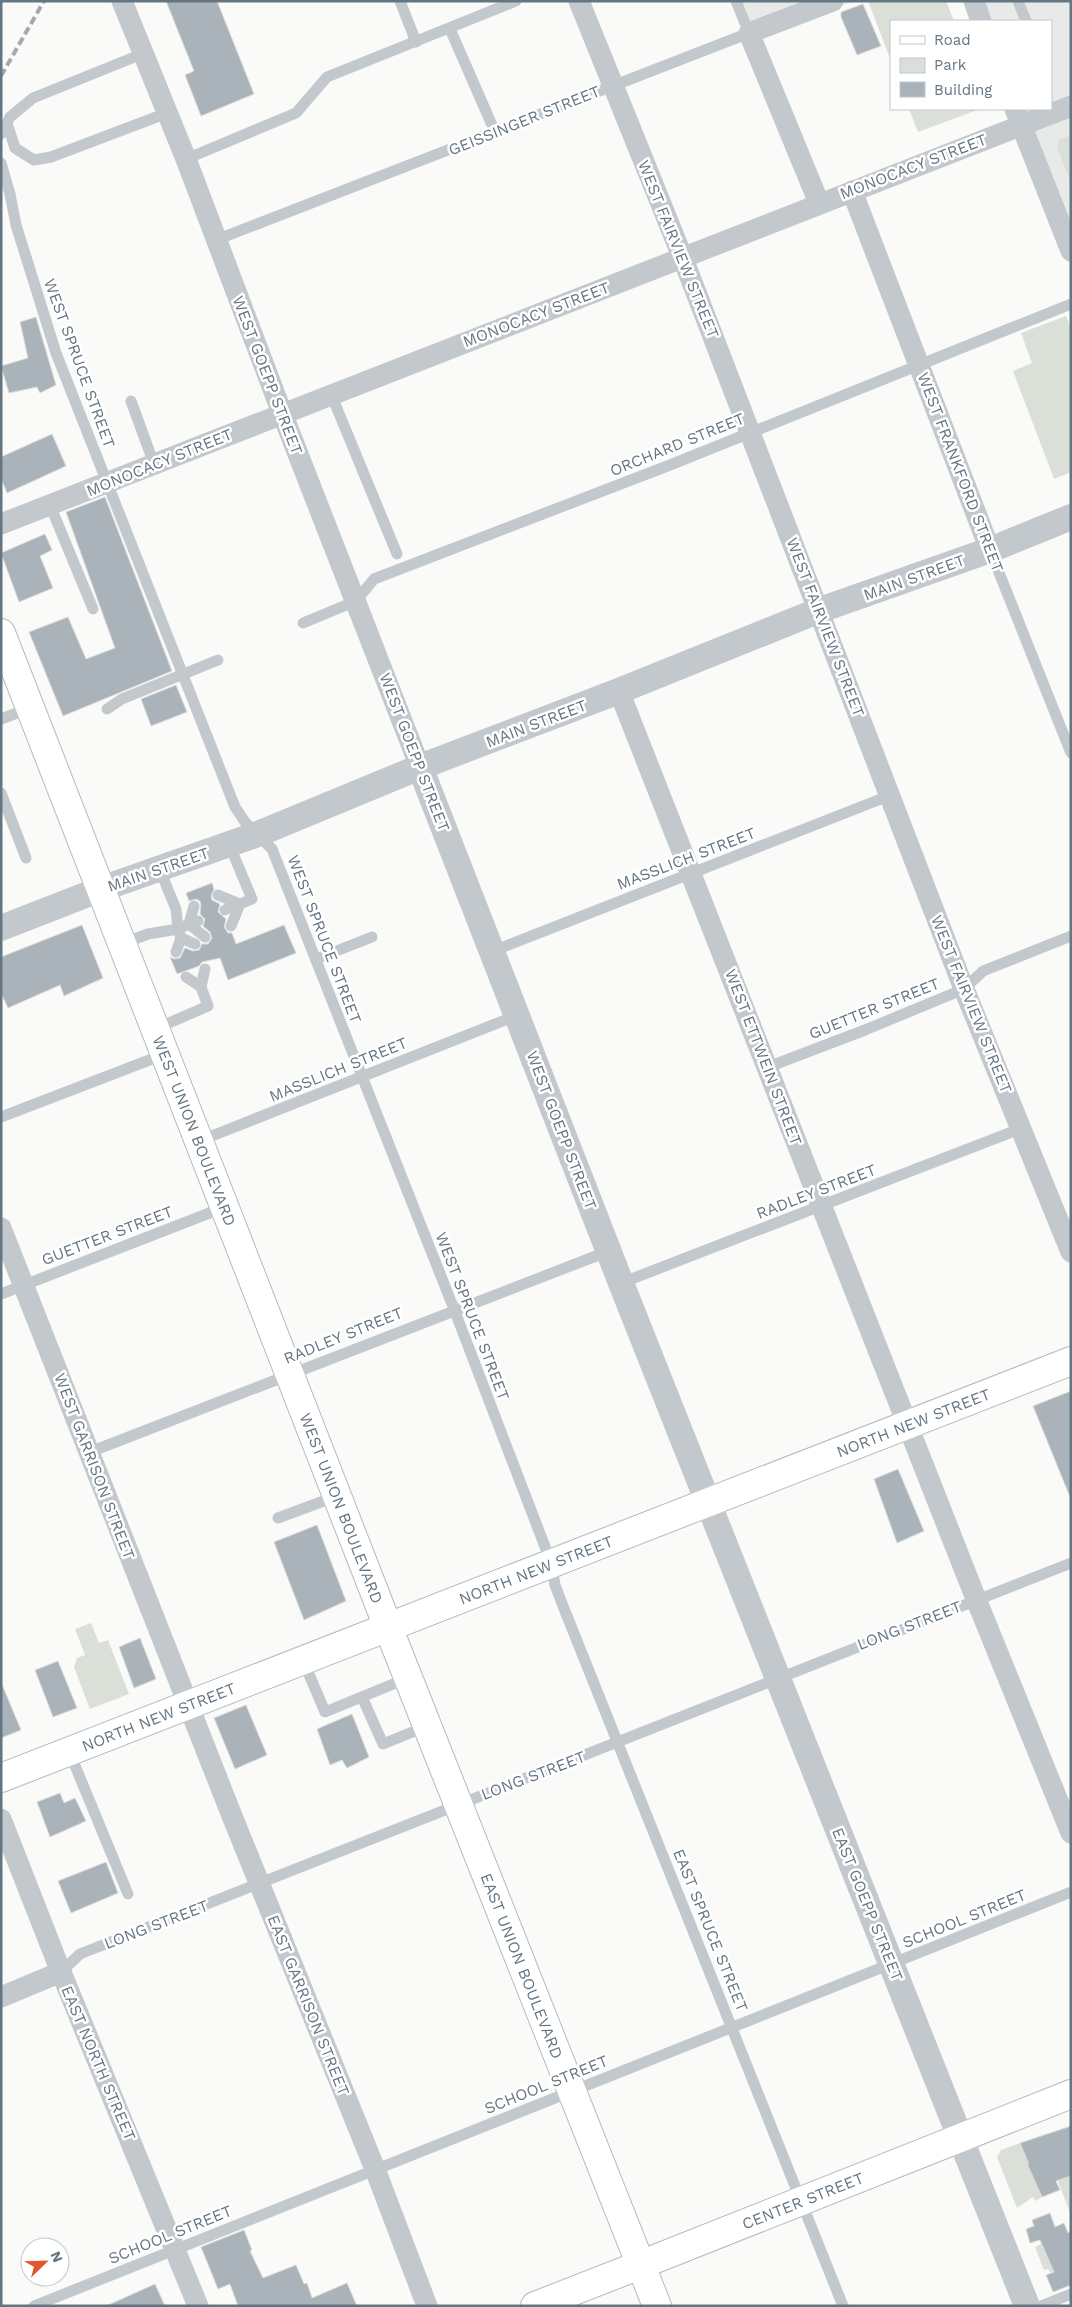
<svg xmlns="http://www.w3.org/2000/svg" width="1072" height="2307" font-family="'Work Sans',sans-serif">
  <rect width="100%" height="100%" fill="#fafaf8"/>
  <!-- built -->
  <g fill="#e8e9e9">
    <path d="M740,1h114l-99,37z"/>
    <path d="M974,1h97v249l-55,-141h35v-88h-70z"/>
  </g>
  <!-- green -->
  <g fill="#dadfd7">
    <path d="M868,1h78l8,20h-63v40z"/>
    <path d="M909,109h71l-62,23z"/>
    <path d="M1071,135v48l-14,-36 2,-7z"/>
    <path d="M1066,316l5,13v143l-17,7 -41,-108 19,-8 -11,-30z"/>
    <path d="M91,1623l8,20 9,-3 21,54 -39,15 -16,-42 3,-9 8,-3 -10,-26z"/>
    <path d="M1020,2143l8,19v4l14,31 -7,4 -2,-4 -16,11 -20,-51 4,-7z"/>
    <path d="M1053,2169l18,7v39z"/>
    <path d="M1041,2244l7,15 23,6 -20,8 -3,-4 -4,1 -9,-23z"/>
  </g>
  <!-- building -->
  <g fill="#aab3b9" stroke="#dcdcda">
    <path d="M166,1h51l37,93 -53,22 -16,-41 9,-4z"/>
    <path d="M863,4l18,42 -24,9 -16,-38v-5z"/>
    <path d="M36,317l20,68 -16,8 -3,-6 -28,6 -8,-27 27,-8 -8,-36z"/>
    <path d="M52,434l14,32 -59,27 -6,-15v-21z"/>
    <path d="M105,497l67,174 -109,45 -34,-84 39,-15 18,42 29,-11 -49,-136z"/>
    <path d="M45,534l7,16 -12,6 13,32 -34,14 -18,-49z"/>
    <path d="M176,685l11,27 -36,14 -10,-27z"/>
    <path d="M212,883l2,6 -3,7 1,4 8,4 -2,8 8,7 -2,8 4,6h4l4,11 48,-19 12,28 -68,27 -8,-22 -18,4 -3,4 -22,8 -7,-17 4,2 6,-1 5,-10 8,3 6,-1 3,-6h6l4,-6 -2,-6 -7,-6 2,-7 -5,-5 1,-9 -1,-4 -4,-2 -7,2 -3,-8z"/>
    <path d="M82,925l21,53 -39,18 -4,-11 -52,23 -7,-15v-36z"/>
    <path d="M1071,1391v106h-1l-37,-91z"/>
    <path d="M898,1469l26,62 -27,12 -23,-64z"/>
    <path d="M317,1525l29,76 -42,19 -30,-78z"/>
    <path d="M140,1638l16,41 -22,9 -15,-41z"/>
    <path d="M58,1661l19,47 -24,9 -18,-47z"/>
    <path d="M1,1682l20,48 -20,8z"/>
    <path d="M246,1705l21,50 -32,14 -21,-51z"/>
    <path d="M352,1714l17,43 -22,11 -5,-8 -12,5 -13,-36z"/>
    <path d="M60,1793l4,10 11,-5 11,23 -36,16 -13,-35z"/>
    <path d="M106,1862l12,31 -47,20 -13,-32z"/>
    <path d="M1071,2126v50l-15,5 4,9 -18,7 -14,-31v-4l-8,-19z"/>
    <path d="M1050,2213l5,14 9,-4 4,10 3,-2v54l-18,7 -7,-17 8,-3 -14,-32 -10,3 -4,-14 8,-3 -2,-6z"/>
    <path d="M244,2230l8,20 -2,1 13,27 33,-13 8,19 3,-1 5,15 35,-15 10,23h-119l-8,-22 -12,5 -17,-42z"/>
    <path d="M155,2284l10,22h-59z"/>
  </g>
  <g fill="none" stroke-linecap="round" stroke-linejoin="round">
    <defs>
      <g id="secondary">
        <path id="s1" d="M1,1778l1070,-417"/>
        <path d="M535,2306l105,-41"/>
      </g>
      <g id="primary">
        <path id="s2" d="M1,633l387,994 269,679"/>
        <path id="s3" d="M640,2265l431,-171"/>
      </g>
    </defs>
    <!-- secondary casing -->
    <use href="#secondary" stroke="#b3babf" stroke-width="30"/>
    <!-- primary casing -->
    <use href="#primary" stroke="#b5babe" stroke-width="30"/>
    <!-- service -->
    <g stroke="#c3c8cc" stroke-width="11">
      <path d="M400,1l16,41"/>
      <path d="M1018,1l8,20"/>
      <path d="M450,29l45,103"/>
      <path d="M7,123l8,25 19,12 17,-3 116,-44"/>
      <path d="M1,134l9,-17 23,-19 109,-44"/>
      <path d="M186,159l110,-46 31,-36 189,-76"/>
      <path d="M1,163l9,31 6,31 40,128 179,454 10,15 27,27 182,460 98,256 3,20 8,21 280,700"/>
      <path d="M216,240l533,-207 -13,-32"/>
      <path d="M331,394l66,160"/>
      <path d="M131,401l23,63"/>
      <path d="M50,505l43,104"/>
      <path d="M990,550l81,203"/>
      <path d="M303,623l53,-22 18,-22 296,-114 401,-161"/>
      <path d="M107,709l15,-10 96,-39"/>
      <path d="M1,719l29,-11"/>
      <path d="M1,793l25,65"/>
      <path d="M229,844l23,55 -12,5 -9,22"/>
      <path d="M159,868l17,41 2,20 3,9 14,6"/>
      <path d="M218,895l22,9 -15,6"/>
      <path d="M198,921l-9,3 16,13"/>
      <path d="M122,944l26,-10 30,-5 11,-5 5,-18"/>
      <path d="M493,951l398,-156"/>
      <path d="M176,952l5,-14"/>
      <path d="M316,959l56,-22"/>
      <path d="M186,977l15,10 4,-18"/>
      <path d="M155,1029l53,-23 -7,-19"/>
      <path d="M768,1067l97,-37 99,-41 19,-18 88,-35"/>
      <path d="M1,1117l164,-63"/>
      <path d="M199,1141l319,-126"/>
      <path d="M621,1283l401,-155"/>
      <path d="M1,1294l224,-87"/>
      <path d="M90,1452l519,-201"/>
      <path d="M278,1518l59,-22"/>
      <path d="M303,1660l22,52 83,-34"/>
      <path d="M362,1697l21,47 44,-18"/>
      <path d="M69,1751l59,143"/>
      <path d="M61,1972l19,-18 991,-391"/>
      <path d="M34,2306l1037,-414"/>
      <path d="M1041,2306l30,-12"/>
    </g>
    <!-- minor -->
    <g stroke="#c3c8cc" stroke-width="21">
      <path d="M122,1l64,158 96,254 138,354"/>
      <path d="M579,1l103,255 282,733 107,263"/>
      <path d="M974,1l7,20"/>
      <path d="M1015,109l56,142"/>
      <path d="M852,191l138,359"/>
      <path d="M819,203l-70,-170 84,-32"/>
      <path d="M1,524l1070,-418"/>
      <path d="M619,691l357,908 95,234"/>
      <path d="M1,1228l231,588 143,353 52,137"/>
      <path d="M1,1819l60,153 137,334"/>
      <path d="M1,1997l60,-25"/>
    </g>
    <!-- tertiary -->
    <g stroke="#c3c8cc" stroke-width="26">
      <path d="M420,767l201,516 406,1023"/>
      <path d="M1,928l100,-39 157,-55 162,-67 199,-76 201,-81 170,-60 81,-33"/>
    </g>
    <!-- secondary -->
    <use href="#secondary" stroke="#fff" stroke-width="28"/>
    <!-- primary -->
    <use href="#primary" stroke="#fff" stroke-width="28"/>
    <!-- rail -->
    <path stroke="#a2aab0" stroke-width="4" stroke-dasharray="8 4" stroke-linecap="butt" d="M1,76l43,-75"/>
  </g>
  <g text-anchor="middle" stroke-width="5" stroke-linejoin="round" paint-order="stroke">
    <!-- street labels -->
    <g font-size="16" fill="#657683" stroke="#fff">
      <text transform="translate(524 120) rotate(-22)" y="6">GEISSINGER STREET</text>
      <text transform="translate(913 166) rotate(-21)" y="6">MONOCACY STREET</text>
      <text transform="translate(679 249) rotate(68)" y="6">WEST FAIRVIEW STREET</text>
      <text transform="translate(536 314) rotate(-21)" y="6">MONOCACY STREET</text>
      <text transform="translate(80 363) rotate(70)" y="6">WEST SPRUCE STREET</text>
      <text transform="translate(268 375) rotate(69)" y="6">WEST GOEPP STREET</text>
      <text transform="translate(677 444) rotate(-22)" y="6">ORCHARD STREET</text>
      <text transform="translate(159 462) rotate(-22)" y="6">MONOCACY STREET</text>
      <text transform="translate(961 472) rotate(69)" y="6">WEST FRANKFORD STREET</text>
      <text transform="translate(914 577) rotate(-20)" y="6">MAIN STREET</text>
      <text transform="translate(826 627) rotate(69)" y="6">WEST FAIRVIEW STREET</text>
      <text transform="translate(536 723) rotate(-21)" y="6">MAIN STREET</text>
      <text transform="translate(415 752) rotate(69)" y="6">WEST GOEPP STREET</text>
      <text transform="translate(686 858) rotate(-21)" y="6">MASSLICH STREET</text>
      <text transform="translate(158 869) rotate(-19)" y="6">MAIN STREET</text>
      <text transform="translate(325 939) rotate(69)" y="6">WEST SPRUCE STREET</text>
      <text transform="translate(972 1004) rotate(68)" y="6">WEST FAIRVIEW STREET</text>
      <text transform="translate(874 1008) rotate(-22)" y="6">GUETTER STREET</text>
      <text transform="translate(764 1057) rotate(69)" y="6">WEST ETTWEIN STREET</text>
      <text transform="translate(338 1069) rotate(-22)" y="6">MASSLICH STREET</text>
      <text dy="6" stroke="none"><textPath href="#s2" startOffset="534">WEST UNION BOULEVARD</textPath></text>
      <text transform="translate(562 1130) rotate(69)" y="6">WEST GOEPP STREET</text>
      <text transform="translate(816 1191) rotate(-21)" y="6">RADLEY STREET</text>
      <text transform="translate(107 1235) rotate(-21)" y="6">GUETTER STREET</text>
      <text transform="translate(473 1316) rotate(69)" y="6">WEST SPRUCE STREET</text>
      <text transform="translate(343 1335) rotate(-22)" y="6">RADLEY STREET</text>
      <text dy="6" stroke="none"><textPath href="#s1" startOffset="979">NORTH NEW STREET</textPath></text>
      <text transform="translate(95 1466) rotate(69)" y="6">WEST GARRISON STREET</text>
      <text dy="6" stroke="none"><textPath href="#s2" startOffset="939">WEST UNION BOULEVARD</textPath></text>
      <text dy="6" stroke="none"><textPath href="#s1" startOffset="574">NORTH NEW STREET</textPath></text>
      <text transform="translate(909 1625) rotate(-21)" y="6">LONG STREET</text>
      <text dy="6" stroke="none"><textPath href="#s1" startOffset="169">NORTH NEW STREET</textPath></text>
      <text transform="translate(533 1775) rotate(-21)" y="6">LONG STREET</text>
      <text transform="translate(868 1904) rotate(68)" y="6">EAST GOEPP STREET</text>
      <text transform="translate(964 1918) rotate(-22)" y="6">SCHOOL STREET</text>
      <text transform="translate(156 1924) rotate(-21)" y="6">LONG STREET</text>
      <text transform="translate(711 1930) rotate(68)" y="6">EAST SPRUCE STREET</text>
      <text dy="6" stroke="none"><textPath href="#s2" startOffset="1431">EAST UNION BOULEVARD</textPath></text>
      <text transform="translate(309 2005) rotate(68)" y="6">EAST GARRISON STREET</text>
      <text transform="translate(99 2063) rotate(67)" y="6">EAST NORTH STREET</text>
      <text transform="translate(546 2084) rotate(-22)" y="6">SCHOOL STREET</text>
      <text dy="6" stroke="none"><textPath href="#s3" startOffset="175">CENTER STREET</textPath></text>
      <text transform="translate(170 2234) rotate(-22)" y="6">SCHOOL STREET</text>
    </g>
  </g>
  <!-- border -->
  <rect width="1072" height="2307" fill="none" stroke="#657683" stroke-width="5"/>
  <!-- legend -->
  <rect x="890" y="20" width="162" height="90" fill="#ffffff" stroke="#c1c8cd"/>
  <rect x="900" y="36" width="25" height="8" fill="#ffffff" stroke="#c1c8cd"/>
  <text x="934" y="45" font-size="15" fill="#657683">Road</text>
  <rect x="900" y="58" width="25" height="15" fill="#dadfd7" stroke="#c1c8cd"/>
  <text x="934" y="70" font-size="15" fill="#657683">Park</text>
  <rect x="900" y="82" width="25" height="15" fill="#aab3b9" stroke="#c1c8cd"/>
  <text x="934" y="95" font-size="15" fill="#657683">Building</text>
  <!-- north arrow -->
  <g transform="translate(45 2262) rotate(67)"><circle r="24" fill="#ffffff" stroke="#c1c8cd"/>
  <path d="M0-4L9 19L0 12L-9 19Z" fill="#e4572e"/>
  <text y="-8" font-size="14" font-weight="bold" text-anchor="middle" fill="#657683">N</text>
  </g>
</svg>
